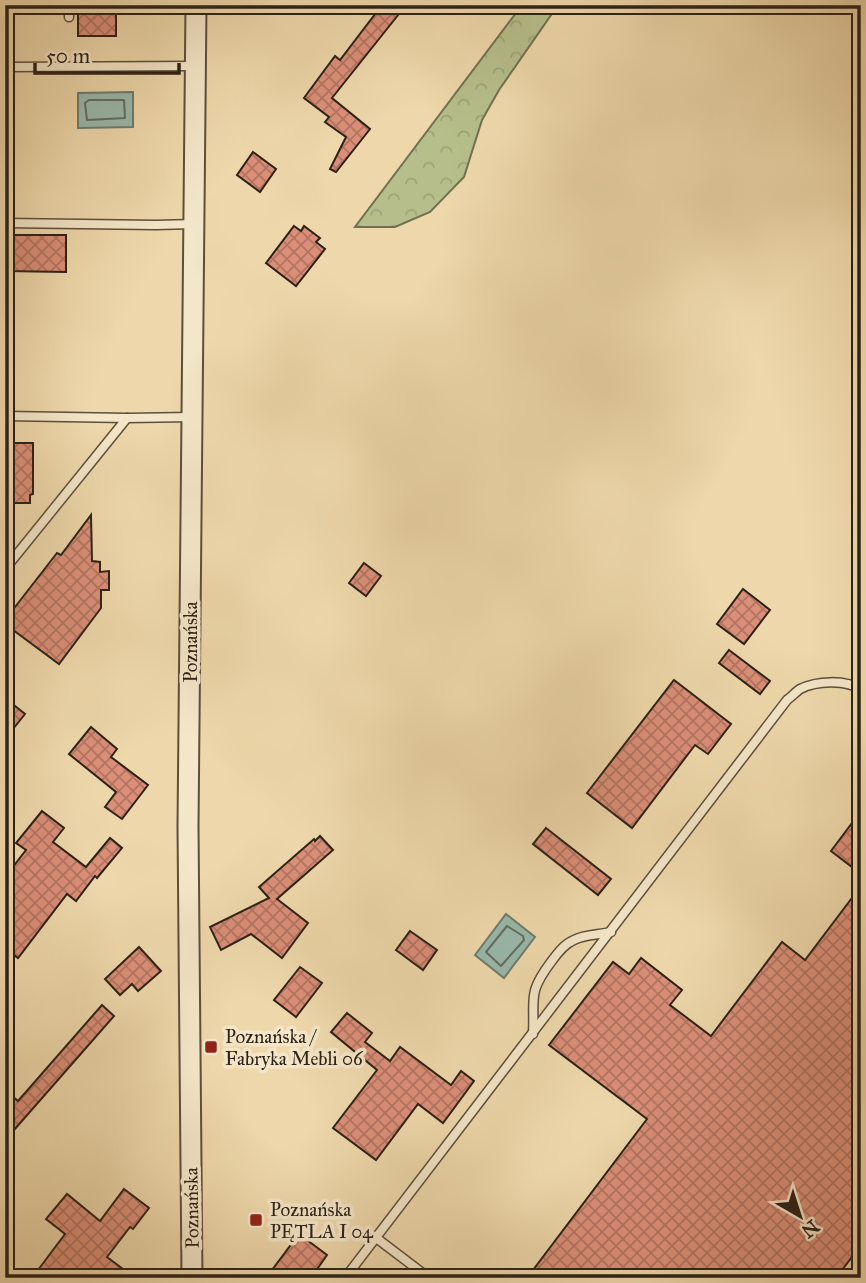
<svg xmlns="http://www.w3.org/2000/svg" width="866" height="1283" font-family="'IM FELL Great Primer',serif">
  <defs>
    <pattern id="forest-crowns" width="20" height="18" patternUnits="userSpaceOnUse" patternTransform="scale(1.75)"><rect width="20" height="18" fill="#b6bf8b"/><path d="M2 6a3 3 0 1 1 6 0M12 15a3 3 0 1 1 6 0" fill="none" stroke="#9da477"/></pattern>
    <pattern id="building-cross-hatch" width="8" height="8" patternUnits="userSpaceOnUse" patternTransform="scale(1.75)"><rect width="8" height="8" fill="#db8f78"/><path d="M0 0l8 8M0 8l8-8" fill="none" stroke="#b27461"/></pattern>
  </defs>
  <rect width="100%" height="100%" fill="#eed8ab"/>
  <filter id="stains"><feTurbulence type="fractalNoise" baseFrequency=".00286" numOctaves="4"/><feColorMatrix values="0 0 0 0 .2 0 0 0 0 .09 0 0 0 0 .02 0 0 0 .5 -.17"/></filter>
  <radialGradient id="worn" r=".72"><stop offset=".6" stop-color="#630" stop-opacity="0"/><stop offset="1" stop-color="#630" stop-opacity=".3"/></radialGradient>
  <!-- forest -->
  <path fill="url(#forest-crowns)" stroke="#717051" stroke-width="2" d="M522,5h36l-59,85 -17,30 -18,57 -34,35 -35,15h-40z"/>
  <!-- water -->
  <g fill="#99b9ac" stroke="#6d7c70" stroke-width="2">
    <path d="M133,92v35l-55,1v-35z"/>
    <path d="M506,914l29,23 -31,41 -29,-23z"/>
  </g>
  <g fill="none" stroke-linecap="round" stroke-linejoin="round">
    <!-- shore -->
    <g stroke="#626d62" stroke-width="2">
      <path d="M89,100h35l1,18 -38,2 -2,-17z"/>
      <path d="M507,926l16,10 1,4 -23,26 -15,-14z"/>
    </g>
  </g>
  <!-- building -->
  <g fill="url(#building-cross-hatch)" stroke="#2c2117" stroke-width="2">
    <rect x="78" y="5" width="38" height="31"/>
    <path d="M382,5h24l-74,93 38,31 -34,43 -6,-3 16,-32 -21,-15 4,-5 -25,-19 31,-42 5,4z"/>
    <path d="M253,152l23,17 -16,23 -23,-17z"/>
    <path d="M294,226l7,5 3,-5 16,12 -4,4 9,7 -29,37 -30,-23z"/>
    <path d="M5,235h61v37l-61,-1z"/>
    <path d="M5,443h28v51l-3,1v8h-19v-8h-6z"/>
    <path d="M91,515l1,46 8,1v10l9,-1v19h-8v18l-42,56 -54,-40v-4l52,-67 4,2z"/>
    <path d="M364,563l17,13 -15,20 -17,-13z"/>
    <path d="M743,589l27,21 -26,34 -27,-20z"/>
    <path d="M729,650l41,31 -10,13 -41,-31z"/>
    <path d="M674,680l57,44 -23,30 -13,-9 -63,83 -45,-35z"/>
    <path d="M5,698l20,16 -20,25z"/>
    <path d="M91,727l26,22 -6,8 37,28 -26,34 -17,-12 11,-15 -47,-38z"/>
    <path d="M42,811l22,17 -11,14 33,25 24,-29 12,10 -25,30 -2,-2 -19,25 -9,-7 -49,64 -13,-10v-71l21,-27 -10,-7z"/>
    <path d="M861,811v63l-30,-23z"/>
    <path d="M546,828l65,51 -13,16 -65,-51z"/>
    <path d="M320,836l13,14 -56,49 31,24 -26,35 -31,-24 -30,16 -11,-23 59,-29 -10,-11 55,-48 1,2z"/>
    <path d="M861,886v359l-25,33h-309l120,-159 -98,-74 64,-83 16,12 12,-16 41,32 -12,15 41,31 71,-94 23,18z"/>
    <path d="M410,931l27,19 -14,20 -27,-20z"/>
    <path d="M139,947l22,24 -23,20 -6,-7 -12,11 -15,-16z"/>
    <path d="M300,967l22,16 -26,34 -22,-17z"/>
    <path d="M102,1005l12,11 -100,114 -9,-8v-32l13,11z"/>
    <path d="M347,1013l25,20 -7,9 25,19 10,-14 51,38 10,-14 13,10 -31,42 -25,-19 -42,56 -43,-32 44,-58 -46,-38z"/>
    <path d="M124,1189l25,19 -16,21 -3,-2 -23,30 28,21h-86l-11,-8 27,-36 -19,-15 21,-25 33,27z"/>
    <path d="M299,1234l28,21 -16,23h-45z"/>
  </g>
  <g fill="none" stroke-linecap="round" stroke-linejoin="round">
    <defs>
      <g id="service">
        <path d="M69,17v-12"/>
        <path d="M5,67l191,-1"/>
        <path d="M5,223l151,2 38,-1"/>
        <path d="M5,416l122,2"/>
        <path d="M5,569l122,-151 65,-1"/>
        <path d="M533,1034c2,-36 -6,-40 18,-72 6,-8 13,-18 23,-22 11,-6 25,-5 37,-8"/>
        <path d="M375,1237l54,41"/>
        <path d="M345,1278l442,-578c4,-3 9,-8 13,-11 16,-8 46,-10 61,1"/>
      </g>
      <path id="tertiary" d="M192,1278l-4,-452 8,-821"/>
    </defs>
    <!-- service casing -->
    <use href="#service" stroke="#5c4f3c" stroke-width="11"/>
    <!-- tertiary casing -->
    <use href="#tertiary" stroke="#5c4f3c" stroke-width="23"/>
    <!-- service -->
    <use href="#service" stroke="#f4e6c8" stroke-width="8"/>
    <!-- tertiary -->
    <use href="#tertiary" stroke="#f4e6c8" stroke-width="19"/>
  </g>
  <!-- markers -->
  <g fill="#8f2418" stroke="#f4e6c8" stroke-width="2.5">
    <rect x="204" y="1040" width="14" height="14" rx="3.5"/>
    <rect x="249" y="1213" width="14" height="14" rx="3.5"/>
  </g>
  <g text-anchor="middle" stroke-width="7" stroke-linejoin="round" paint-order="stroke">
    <!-- street labels -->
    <g font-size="19" fill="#2c2117" stroke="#f4e6c8">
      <text transform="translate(190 642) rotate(-90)" y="7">Poznańska</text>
      <text transform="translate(191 1208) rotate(-91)" y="7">Poznańska</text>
    </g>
    <!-- poi labels -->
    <g font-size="19" fill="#2c2117" stroke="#f4e6c8" text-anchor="start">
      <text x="225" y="1043">Poznańska /<tspan x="225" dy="22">Fabryka Mebli 06</tspan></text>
      <text x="270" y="1216">Poznańska<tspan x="270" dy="22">PĘTLA I 04</tspan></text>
    </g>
  </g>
  <!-- margin -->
  <rect width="866" height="1283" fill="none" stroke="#eed8ab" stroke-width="28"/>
  <rect x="7" y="7" width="852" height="1269" fill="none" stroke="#2c2117" stroke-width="3.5"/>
  <rect x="14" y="14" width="838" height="1255" fill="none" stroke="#2c2117" stroke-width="2"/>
  <!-- north arrow -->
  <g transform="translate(800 1216) rotate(141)" stroke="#f4e6c8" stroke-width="5" paint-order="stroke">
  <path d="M0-5L12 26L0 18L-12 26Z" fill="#2c2117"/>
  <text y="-10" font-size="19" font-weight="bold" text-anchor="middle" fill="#2c2117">N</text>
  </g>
  <!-- scale -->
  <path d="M35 63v10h144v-10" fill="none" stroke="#2c2117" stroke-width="3.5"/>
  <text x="46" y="63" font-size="21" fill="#2c2117" stroke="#f4e6c8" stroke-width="5" paint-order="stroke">50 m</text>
  <rect width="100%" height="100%" filter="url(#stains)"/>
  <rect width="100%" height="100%" fill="url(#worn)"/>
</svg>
